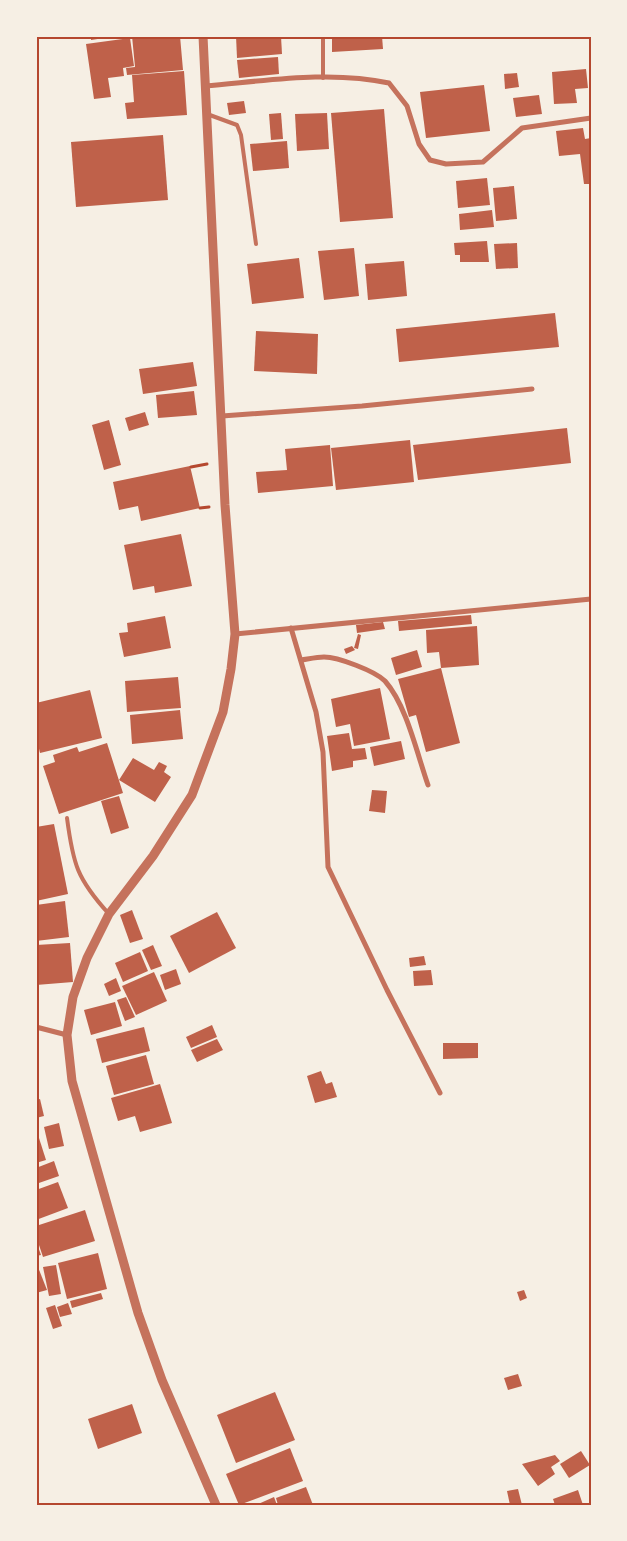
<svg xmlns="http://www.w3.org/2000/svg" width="627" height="1541" font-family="Ubuntu,sans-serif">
  <rect width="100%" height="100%" fill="#f6efe4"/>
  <!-- building -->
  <g fill="#bf614a">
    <path d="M91,36h20v1l-20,3z"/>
    <path d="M132,36h48l3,34 -56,5 -1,-7 9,-1z"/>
    <path d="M236,36h45l1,18 -45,4z"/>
    <path d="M332,36h50l1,13 -51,3z"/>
    <path d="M130,38l4,28 -11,2 1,8 -16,2 3,19 -17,2 -8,-55z"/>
    <path d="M278,57l1,17 -40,4 -2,-18z"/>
    <path d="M586,69l2,19 -13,1 2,14 -23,1 -2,-32z"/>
    <path d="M184,71l3,44 -60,4 -2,-16 9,-1 -2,-27z"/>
    <path d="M517,73l2,14 -14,2 -1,-15z"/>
    <path d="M484,85l6,46 -64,7 -6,-46z"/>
    <path d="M539,95l3,19 -26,3 -3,-19z"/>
    <path d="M244,101l2,12 -17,2 -2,-12z"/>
    <path d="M384,109l9,109 -53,4 -9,-109z"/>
    <path d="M281,113l2,26 -12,1 -2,-26z"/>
    <path d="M327,113l2,36 -32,2 -2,-37z"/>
    <path d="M583,128l2,11 6,-1v46h-7l-4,-30 -21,2 -3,-25z"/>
    <path d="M163,135l5,65 -92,7 -5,-65z"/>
    <path d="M287,141l2,27 -36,3 -3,-27z"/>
    <path d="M487,178l3,27 -32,3 -2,-27z"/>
    <path d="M514,186l3,33 -21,2 -3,-33z"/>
    <path d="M492,210l2,17 -34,3 -1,-16z"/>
    <path d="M487,241l2,21h-29v-7h-5l-1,-12z"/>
    <path d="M517,243l1,25 -22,1 -2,-25z"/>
    <path d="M354,248l5,48 -35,4 -6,-49z"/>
    <path d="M299,258l5,40 -52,6 -5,-40z"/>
    <path d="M404,261l3,35 -39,4 -3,-36z"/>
    <path d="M555,313l4,34 -160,15 -3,-33z"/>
    <path d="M256,331l62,3 -1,40 -63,-3z"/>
    <path d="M193,362l4,24 -54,8 -4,-25z"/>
    <path d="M194,391l3,24 -39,3 -2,-23z"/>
    <path d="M145,412l4,13 -20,6 -4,-13z"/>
    <path d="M109,420l12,45 -17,5 -12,-45z"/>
    <path d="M567,428l4,35 -153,17 -5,-35z"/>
    <path d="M410,440l4,42 -78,8 -5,-42z"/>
    <path d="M330,445l3,41 -75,7 -2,-21 31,-2 -2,-21z"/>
    <path d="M190,466l10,42 -59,13 -3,-15 -19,4 -6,-28z"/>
    <path d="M181,534l11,52 -37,7 -1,-7 -21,4 -9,-45z"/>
    <path d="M471,615l1,9 -73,7 -1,-10z"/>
    <path d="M165,616l6,32 -47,9 -5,-24 9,-1 -1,-9z"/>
    <path d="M383,622l2,7 -28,4 -1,-8z"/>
    <path d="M477,626l2,39 -38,3 -2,-16 -12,1 -1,-23z"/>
    <path d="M358,634l3,1 -3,14 -4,-1z"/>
    <path d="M352,646l3,4 -9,4 -2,-5z"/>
    <path d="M417,650l5,17 -26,8 -5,-17z"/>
    <path d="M441,668l19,75 -34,9 -10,-37 -7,2 -11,-38z"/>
    <path d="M178,677l3,31 -54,4 -2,-31z"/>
    <path d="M380,688l10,51 -36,7 -4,-22 -14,3 -5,-28z"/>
    <path d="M90,690l12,48 -62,15 -4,-17v-33z"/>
    <path d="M180,710l3,29 -51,5 -2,-29z"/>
    <path d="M349,733l3,16 13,-1 2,11 -14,2v6l-21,4 -5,-35z"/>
    <path d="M401,741l4,18 -31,7 -4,-19z"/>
    <path d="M107,743l16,50 -64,21 -16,-48 12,-4 -2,-7 24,-8 2,5z"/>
    <path d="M133,758l21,12 5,-8 8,4 -3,6 7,5 -16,25 -36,-22z"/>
    <path d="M372,790l15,1 -2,22 -16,-2z"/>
    <path d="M119,796l10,32 -18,6 -10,-33z"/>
    <path d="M54,824l14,70 -32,7v-74z"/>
    <path d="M65,901l4,36 -33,4v-36z"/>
    <path d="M132,910l11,29 -13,4 -10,-28z"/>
    <path d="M217,912l19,36 -47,25 -19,-37z"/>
    <path d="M70,943l3,39 -37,3v-40z"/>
    <path d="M153,945l9,21 -11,4 -9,-20z"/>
    <path d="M140,952l8,19 -25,11 -8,-19z"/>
    <path d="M424,956l2,9 -16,2 -1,-9z"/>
    <path d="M176,969l5,15 -16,6 -5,-15z"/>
    <path d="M431,970l2,15 -19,1 -1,-15z"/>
    <path d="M154,972l13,29 -31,14 -14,-29z"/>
    <path d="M116,978l5,13 -12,5 -5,-12z"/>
    <path d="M126,997l9,20 -10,4 -8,-21z"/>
    <path d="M115,1002l7,24 -31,9 -7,-25z"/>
    <path d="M212,1025l5,12 -26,11 -5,-11z"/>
    <path d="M144,1027l6,24 -48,12 -6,-24z"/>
    <path d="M217,1039l6,11 -26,12 -6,-12z"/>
    <path d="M443,1043h35v15l-35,1z"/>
    <path d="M146,1055l8,29 -40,11 -8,-29z"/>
    <path d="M321,1071l5,13 6,-2 5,15 -22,6 -8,-27z"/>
    <path d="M160,1084l12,39 -32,9 -5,-16 -17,5 -7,-23z"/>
    <path d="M40,1099l4,17 -8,2v-18z"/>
    <path d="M59,1123l5,23 -15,3 -5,-22z"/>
    <path d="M39,1138l7,22 -10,3v-24z"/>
    <path d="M54,1161l5,15 -23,8v-16z"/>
    <path d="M58,1182l10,26 -32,12v-30z"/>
    <path d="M85,1210l10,31 -52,16 -7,-21v-10z"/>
    <path d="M36,1241l5,14 -5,1z"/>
    <path d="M98,1253l9,36 -40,10 -9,-36z"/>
    <path d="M36,1262l11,28 -11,3z"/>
    <path d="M56,1265l5,29 -12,2 -6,-29z"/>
    <path d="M524,1290l3,8 -7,3 -3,-9z"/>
    <path d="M101,1293l2,6 -31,9 -2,-7z"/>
    <path d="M68,1303l4,11 -12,3 -3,-10z"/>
    <path d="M55,1305l7,21 -9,3 -7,-21z"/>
    <path d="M518,1374l4,12 -14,4 -4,-12z"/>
    <path d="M275,1392l20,48 -59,23 -19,-48z"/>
    <path d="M132,1404l10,29 -44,16 -10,-30z"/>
    <path d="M290,1448l13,33 -64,24 -13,-31z"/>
    <path d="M581,1451l9,14 -21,13 -9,-14z"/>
    <path d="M555,1455l5,6 -9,6 4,7 -17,12 -16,-22z"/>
    <path d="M306,1487l7,18h-35l-2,-7z"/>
    <path d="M518,1489l4,16h-12l-3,-14z"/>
    <path d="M578,1490l5,15h-28l-2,-6z"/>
    <path d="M274,1497l3,8h-21z"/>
  </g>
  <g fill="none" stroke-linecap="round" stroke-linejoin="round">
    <!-- path -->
    <g stroke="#b5482f" stroke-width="3">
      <path d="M191,467l16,-3"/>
      <path d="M200,508l9,-1"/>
    </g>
    <!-- service -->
    <g stroke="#c5725c" stroke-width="4">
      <path d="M323,36v42"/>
      <path d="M207,114l30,11 4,10 15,109"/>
      <path d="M67,818c6,46 10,61 42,96"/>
    </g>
    <!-- minor -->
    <g stroke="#c5725c" stroke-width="5">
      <path d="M205,86c60,-5 125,-16 184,-3l18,23 12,38 11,16 16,4 37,-2 39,-34 69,-10"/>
      <path d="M222,416l140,-10 170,-17"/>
      <path d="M291,628l25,84 7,40 5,115 59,123 53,103"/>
      <path d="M235,634l356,-35"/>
      <path d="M301,660c7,-1 16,-3 23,-3 14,0 51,14 61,24 22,25 32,73 43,104"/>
      <path d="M36,1027l31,8"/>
    </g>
    <!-- tertiary -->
    <path stroke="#c5725c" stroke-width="9" d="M203,36l22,469 10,129 -4,35 -8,43 -31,83 -39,61 -44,58 -22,44 -14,39 -6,38 5,46 66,232 24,67 54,125"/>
  </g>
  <!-- border -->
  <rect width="627" height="1541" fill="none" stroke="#f6efe4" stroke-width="75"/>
  <rect x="38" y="38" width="552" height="1466" fill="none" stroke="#b5482f" stroke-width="2"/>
</svg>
